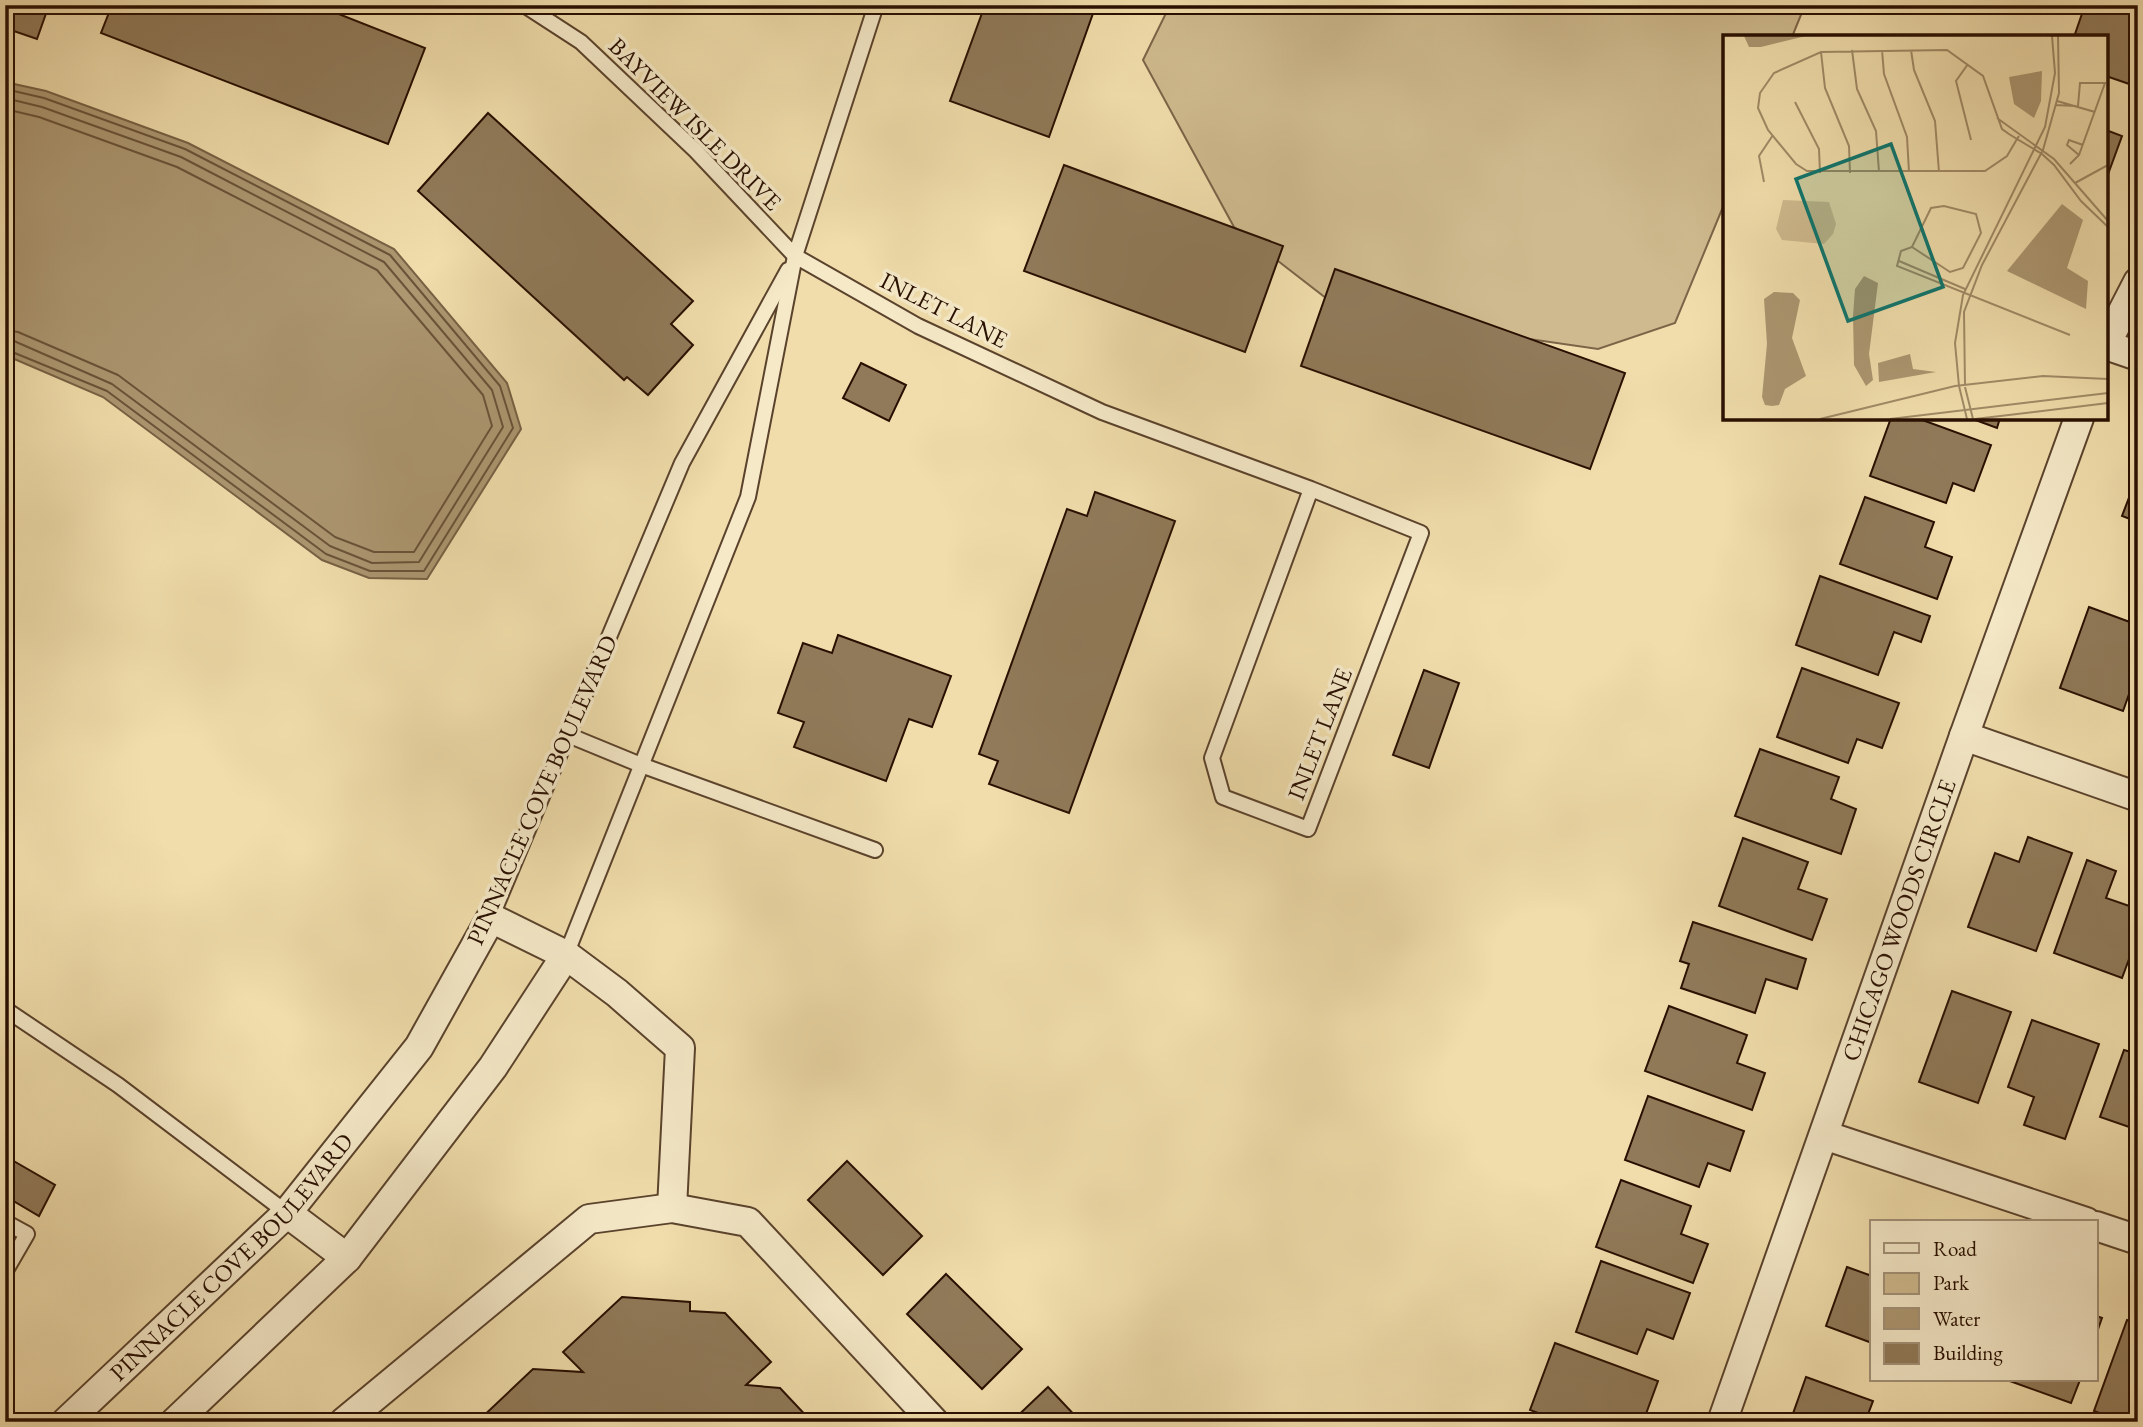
<svg xmlns="http://www.w3.org/2000/svg" width="2143" height="1427" font-family="'EB Garamond',serif">
  <rect width="100%" height="100%" fill="#f0ddab"/>
  <filter id="stains"><feTurbulence type="fractalNoise" baseFrequency=".00286" numOctaves="4"/><feColorMatrix values="0 0 0 0 .2 0 0 0 0 .09 0 0 0 0 .02 0 0 0 .5 -.17"/></filter>
  <radialGradient id="worn" r=".72"><stop offset=".6" stop-color="#630" stop-opacity="0"/><stop offset="1" stop-color="#630" stop-opacity=".3"/></radialGradient>
  <!-- green -->
  <path fill="#ceba8e" stroke="#7b6448" stroke-width="2" d="M1170,5h635l-13,32h-67v165l-50,121 -77,26 -254,-37 -110,-85 -91,-167z"/>
  <!-- water -->
  <path fill="#ac9771" stroke="#776144" stroke-width="2" d="M5,82l41,9 142,52 206,106 113,134 14,46 -94,150 -58,-1 -47,-18 -219,-163 -98,-42z"/>
  <g fill="none" stroke-linecap="round" stroke-linejoin="round">
    <!-- shore -->
    <g stroke="#6a5339" stroke-width="2">
      <path d="M5,89l39,9 141,51 205,106 110,131 13,42 -89,143h-54l-44,-17 -219,-163 -102,-42"/>
      <path d="M5,98l37,9 139,50 203,105 108,128 11,37 -84,135 -47,1 -42,-17 -218,-162 -98,-43 -9,-1"/>
      <path d="M5,109l34,8 138,50 200,103 106,125 9,31 -78,126h-40l-39,-15 -217,-162 -100,-43 -13,-2"/>
    </g>
  </g>
  <!-- building -->
  <g fill="#907a59" stroke="#280f01" stroke-width="2">
    <path d="M5,5h44l-12,34 -32,-11z"/>
    <path d="M112,5h204l109,43 -37,96 -287,-111z"/>
    <path d="M985,5h111l-47,132 -99,-36z"/>
    <path d="M2085,5h24l29,11v71l-32,-11v-39h-32z"/>
    <path d="M488,113l205,188 -22,23 22,21 -45,50 -21,-18 -3,3 -206,-189z"/>
    <path d="M2106,130l16,6 -15,41h-1z"/>
    <path d="M1064,165l219,81 -38,106 -221,-81z"/>
    <path d="M1335,269l290,104 -35,96 -289,-103z"/>
    <path d="M861,363l45,22 -17,36 -46,-23z"/>
    <path d="M1891,418h26l74,27 -17,46 -21,-8 -7,20 -76,-27z"/>
    <path d="M1970,418h30l-3,10z"/>
    <path d="M2138,474v48l-16,-6z"/>
    <path d="M1095,492l80,29 -106,292 -80,-29 9,-23 -19,-7 88,-245 20,7z"/>
    <path d="M1865,497l69,25 -9,25 27,10 -15,42 -97,-35z"/>
    <path d="M1820,576l110,40 -9,26 -27,-10 -16,43 -82,-30z"/>
    <path d="M2089,607l49,18v44l-15,42 -63,-23z"/>
    <path d="M838,635l113,41 -19,51 -23,-8 -23,62 -92,-34 10,-25 -26,-9 25,-70 29,10z"/>
    <path d="M1802,668l97,35 -17,45 -25,-9 -9,24 -71,-26z"/>
    <path d="M1424,670l35,13 -30,85 -36,-13z"/>
    <path d="M1760,749l79,28 -8,22 25,10 -15,45 -106,-38z"/>
    <path d="M2028,837l44,16 -36,98 -68,-24 27,-74 24,9z"/>
    <path d="M1743,838l65,24 -10,27 29,10 -15,41 -93,-34z"/>
    <path d="M2087,860l29,11 -10,27 32,11v26l-16,43 -68,-25z"/>
    <path d="M1693,922l113,37 -9,30 -31,-10 -11,34 -74,-25 8,-24 -9,-3z"/>
    <path d="M1952,991l59,21 -33,91 -59,-21z"/>
    <path d="M1669,1006l78,29 -10,28 28,10 -13,37 -107,-39z"/>
    <path d="M2032,1020l67,24 -34,95 -41,-14 10,-28 -26,-10z"/>
    <path d="M2124,1050l14,4v76l-38,-13z"/>
    <path d="M1648,1096l96,35 -14,40 -22,-8 -9,24 -74,-27z"/>
    <path d="M2138,1134v25l-8,-3z"/>
    <path d="M5,1156l50,29 -16,31 -34,-20z"/>
    <path d="M847,1161l75,75 -39,39 -75,-75z"/>
    <path d="M1621,1180l70,26 -10,28 27,10 -15,39 -97,-36z"/>
    <path d="M1601,1261l89,32 -17,46 -26,-10 -10,25 -61,-22z"/>
    <path d="M1847,1267l25,9v67l-46,-17z"/>
    <path d="M946,1274l76,75 -40,40 -75,-75z"/>
    <path d="M622,1297l68,5v9l35,2 46,49 -25,23 34,3 32,34h-128l-72,-5 -1,5h-134l56,-53 50,3 -20,-20z"/>
    <path d="M2096,1316l6,2 -6,17z"/>
    <path d="M2127,1320l11,4v98h-15l-29,-11z"/>
    <path d="M1555,1343l103,38 -15,41h-81l-32,-12z"/>
    <path d="M1806,1377l67,24 -8,21h-75z"/>
    <path d="M2007,1380h73l-9,23z"/>
    <path d="M1048,1387l33,35h-70z"/>
  </g>
  <g fill="none" stroke-linecap="round" stroke-linejoin="round">
    <defs>
      <g id="service">
        <path d="M524,5l57,37 115,109 99,105 123,70 184,86 209,77 110,44 -113,296 -85,-32 -11,-39 99,-269"/>
        <path d="M568,735l73,30 234,85"/>
        <path d="M491,918l191,-455 106,-193"/>
        <path d="M566,955l182,-458 47,-241 81,-251"/>
        <path d="M5,1009l113,76 169,128"/>
        <path d="M5,1222l22,12 -22,38"/>
      </g>
      <g id="minor">
        <path d="M2106,344l32,-62"/>
        <path d="M2106,345l32,11"/>
        <path d="M1964,736l174,61"/>
        <path d="M1824,1135l262,87"/>
        <path d="M287,1213l60,45"/>
        <path d="M2096,1226l42,14"/>
        <path id="s1" d="M66,1422l221,-209 132,-166 72,-129 75,37 51,38 63,55 -8,160"/>
        <path d="M175,1422l172,-164 146,-191 73,-112"/>
        <path d="M344,1422l245,-203 83,-11 76,14 186,200"/>
        <path id="s2" d="M1722,1422l242,-686 115,-318"/>
      </g>
    </defs>
    <!-- service casing -->
    <use href="#service" stroke="#5a422c" stroke-width="18"/>
    <!-- minor casing -->
    <use href="#minor" stroke="#5a422c" stroke-width="32"/>
    <!-- service -->
    <use href="#service" stroke="#f5e9c8" stroke-width="14"/>
    <!-- minor -->
    <use href="#minor" stroke="#f5e9c8" stroke-width="28"/>
  </g>
  <g text-anchor="middle" stroke-width="7" stroke-linejoin="round" paint-order="stroke">
    <!-- street labels -->
    <g font-size="24" fill="#280f01" stroke="#f5e9c8">
      <text transform="translate(695 124) rotate(45)" y="8">BAYVIEW ISLE DRIVE</text>
      <text transform="translate(944 310) rotate(27)" y="8">INLET LANE</text>
      <text transform="translate(1320 734) rotate(-69)" y="8">INLET LANE</text>
      <text transform="translate(542 790) rotate(-66)" y="8">PINNACLE COVE BOULEVARD</text>
      <text dy="8" stroke="none"><textPath href="#s2" startOffset="532">CHICAGO WOODS CIRCLE</textPath></text>
      <text dy="8" stroke="none"><textPath href="#s1" startOffset="234">PINNACLE COVE BOULEVARD</textPath></text>
    </g>
  </g>
  <!-- overview -->
  <g transform="translate(1723 35)">
    <rect width="385" height="385" fill="#f0ddab"/>
    <path d="M60,165l46,2 7,22 -3,10 -9,10 -42,-4 -6,-11z" fill="#ceba8e"/>
    <path d="M21,1h62l-45,11h-12zM319,36l-1,30 -7,17 -20,-14 -5,-27zM339,169l21,16 -16,48 21,13 -2,28 -79,-38zM141,241l14,7 -9,71 4,26 -7,6 -12,-21 -1,-49 2,-27zM51,257l19,1 7,7 -8,38 14,38 -21,13 -6,16 -7,1 -7,-1 -3,-8 5,-53 -3,-45zM187,319l3,15 23,3 -57,10 -1,-19z" fill="#ac9771"/>
    <path fill="none" stroke="#a08b67" stroke-width="2" d="M129,15l5,39 19,42 3,41M159,15l2,24 23,63 2,35M188,15l3,20 21,51 4,51M98,17l4,36 24,58 1,27M245,29l-12,17 15,59M334,66l38,11M72,67l24,47 1,24M332,70l21,1M274,83l57,41 54,62M296,101l-2,3 -10,17 -22,15h-178l-11,-7 -28,-34 -10,-22 2,-15 14,-20 47,-21 126,-2 36,26 19,53 7,5 8,5 25,15 12,11 27,36 27,26M356,120l-12,-10 2,-5 14,5M347,129l9,-9 26,-72h-25l-2,23M41,147l-5,-26 14,-21M352,148l33,-18M189,212l38,25 13,-4 18,-35 -5,-19 -32,-8 -13,2 -19,39 -11,4 -4,15 173,69M176,226l66,28M236,351l-4,-43 8,-48 82,-168 10,-54 -3,-37M236,351l8,33M242,351l-1,-74 18,-47 61,-115 16,-57 -1,-57M242,352l8,32M97,384l135,-33 88,-10 65,3M167,384l218,-26M252,384l133,-16"/>
    <path fill="#0f766e" fill-opacity="0.15" stroke="#0f766e" stroke-width="3.5" d="M168,109l52,143 -95,34 -52,-142z"/>
    <rect width="385" height="385" fill="none" stroke="#280f01" stroke-width="3.5"/>
  </g>
  <!-- margin -->
  <rect width="2143" height="1427" fill="none" stroke="#f0ddab" stroke-width="28"/>
  <rect x="7" y="7" width="2129" height="1413" fill="none" stroke="#280f01" stroke-width="3.5"/>
  <rect x="14" y="14" width="2115" height="1399" fill="none" stroke="#280f01" stroke-width="2"/>
  <!-- legend -->
  <rect x="1870" y="1220" width="228" height="161" fill="#f5e9c8" stroke="#a39278" stroke-width="2"/>
  <rect x="1884" y="1243" width="35" height="10" fill="#f5e9c8" stroke="#a39278" stroke-width="2"/>
  <text x="1933" y="1256" font-size="21" fill="#280f01">Road</text>
  <rect x="1884" y="1273" width="35" height="21" fill="#ceba8e" stroke="#a39278" stroke-width="2"/>
  <text x="1933" y="1290" font-size="21" fill="#280f01">Park</text>
  <rect x="1884" y="1308" width="35" height="21" fill="#ac9771" stroke="#a39278" stroke-width="2"/>
  <text x="1933" y="1326" font-size="21" fill="#280f01">Water</text>
  <rect x="1884" y="1343" width="35" height="21" fill="#907a59" stroke="#a39278" stroke-width="2"/>
  <text x="1933" y="1360" font-size="21" fill="#280f01">Building</text>
  <rect width="100%" height="100%" filter="url(#stains)"/>
  <rect width="100%" height="100%" fill="url(#worn)"/>
</svg>
